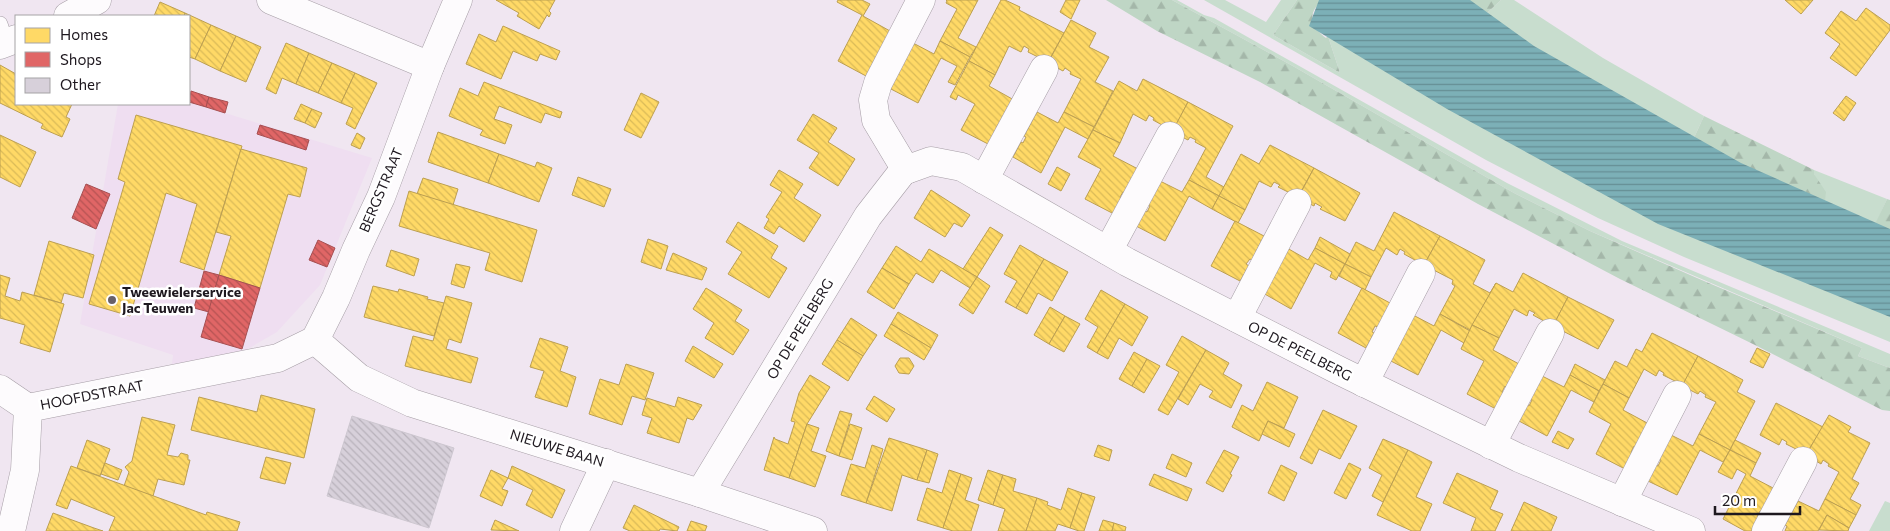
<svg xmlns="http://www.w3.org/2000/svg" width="1890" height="531" font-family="Commissioner,sans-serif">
  <defs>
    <pattern id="forest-firs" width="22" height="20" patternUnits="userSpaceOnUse" patternTransform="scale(1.25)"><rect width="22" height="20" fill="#bfd6c5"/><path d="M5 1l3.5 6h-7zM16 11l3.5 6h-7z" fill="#a4b7a9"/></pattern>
    <pattern id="water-rules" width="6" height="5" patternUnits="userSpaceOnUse" patternTransform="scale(1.25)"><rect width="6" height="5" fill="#7cb0b7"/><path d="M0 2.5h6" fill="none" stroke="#658e94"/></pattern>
    <pattern id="homes-back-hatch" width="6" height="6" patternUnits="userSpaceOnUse" patternTransform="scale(1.25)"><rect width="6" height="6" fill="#ffd966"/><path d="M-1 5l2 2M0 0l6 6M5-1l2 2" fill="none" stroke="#daba58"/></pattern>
    <pattern id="shops-back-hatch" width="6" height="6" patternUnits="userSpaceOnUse" patternTransform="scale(1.25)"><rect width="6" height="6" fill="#e06666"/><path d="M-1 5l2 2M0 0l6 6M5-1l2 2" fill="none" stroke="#b55353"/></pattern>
    <pattern id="building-back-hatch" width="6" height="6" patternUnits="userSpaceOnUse" patternTransform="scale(1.25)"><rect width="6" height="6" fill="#d7d0da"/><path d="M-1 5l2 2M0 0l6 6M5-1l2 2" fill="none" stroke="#b8b2bb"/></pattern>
  </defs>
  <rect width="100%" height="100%" fill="#f0e6f1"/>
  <!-- built -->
  <path fill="#efdef1" d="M189,102l183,56 -52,127 -43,47 -45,26 -60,6 1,-9 -93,-31 38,-220h71z"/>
  <!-- green -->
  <g fill="#c8ddce">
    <path d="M1172,0h5l27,15 10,3 293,165 115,58 268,113v14l-32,-12 4,-8 -272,-117 -76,-38 -223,-128z"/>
    <path d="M1204,0h21l41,22 15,-22h16l-24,35 67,38 -12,-37 159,-23 14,-13h13l89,58 101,58 -23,50 135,13 -2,-5v-4l73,29 -10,22 13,57v64l-206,-85 -86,-39 -112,-58z"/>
    <path d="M1885,501l5,2v28h-21z"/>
  </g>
  <!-- forest -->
  <g fill="url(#forest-firs)">
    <path d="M1106,0h66l119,65 223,128 76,38 107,47 165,70 -4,8 32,12v43l-8,-1 -125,-64 -137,-67 -142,-75 -218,-122 -103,-51z"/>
    <path d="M1297,0h97l-77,6c-10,11 -2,24 9,32l2,-2 12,37 -67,-38z"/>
    <path d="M1442,0h59l-14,13z"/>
    <path d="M1704,116l110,54v4l12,18 -2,18 -143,-44z"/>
    <path d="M1887,199l3,1v78l-29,-25z"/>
  </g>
  <!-- water -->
  <path fill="url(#water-rules)" d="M1319,0h151l64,46 207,117 149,66v88l-232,-93 -211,-115 -138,-83z"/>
  <!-- homes -->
  <g fill="url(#homes-back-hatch)" stroke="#bc9f51">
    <path d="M496,0h59l-6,11 2,2 -2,4 -2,-2 -8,14 -22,-13 2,-3z"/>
    <path d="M838,0h24l8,4 -7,12 27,15 -24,45 -28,-15 24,-46 -25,-13z"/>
    <path d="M946,0h32l-20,38 18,9 -6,10 -30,-16 17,-32 -11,-6 1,-2z"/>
    <path d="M1001,0h4l15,7 -1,3 45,23 -16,29 -20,-10 1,-3 -5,-3 -3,6 -12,-6 -14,29 -26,-14z"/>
    <path d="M1066,0h14l-9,19 -11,-7z"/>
    <path d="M1785,0h28l-12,14z"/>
    <path d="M160,2l25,11 -1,3h-30z"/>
    <path d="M1866,8l24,17v5l-34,46 -26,-18 10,-14 -15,-11 16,-22 15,10z"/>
    <path d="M185,13l26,12 -16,34 -6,-2v-41h-5z"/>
    <path d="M1071,20l25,13 -7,14 20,10 -14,25 18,9 -19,36 -30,-15 17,-33 -11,-5 1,-2 -6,-4 -2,3 -15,-8z"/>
    <path d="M211,25l25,11 -16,35 -25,-12z"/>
    <path d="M503,26l57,25 -4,9 -16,-6 -3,7 -24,-10 -12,28 -35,-15 13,-30 17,8z"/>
    <path d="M236,36l25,11 -15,35 -26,-11z"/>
    <path d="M940,41l30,16 -15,28 -7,-3 9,-16 -16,-8 -23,45 -29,-15 24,-45 21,11z"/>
    <path d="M286,43l23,10 -13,31 -14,-6 -6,16 -10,-5z"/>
    <path d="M309,53l23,10 -14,30 -22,-9z"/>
    <path d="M969,61l26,14 -6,11 25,14 -13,24 -2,-1 -3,5 2,2 -8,15 -29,-15 14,-26 -17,-9 -2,5 -6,-3z"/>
    <path d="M332,63l23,10 -14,30 -23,-10z"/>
    <path d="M0,65l16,9v30h56l-6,13 4,2 -8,18 -21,-9 2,-4 -43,-21z"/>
    <path d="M355,73l22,10 -22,46 -9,-5 7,-16 -12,-5z"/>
    <path d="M1143,79l45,23 -15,29 -20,-11 1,-2 -5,-3 -3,6 -13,-7 -13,29 -27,-13 26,-49 18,10z"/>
    <path d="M484,82l78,30 -2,6 -15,-5 -4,10 -42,-17 -5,13 18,6 -7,19 -25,-9 3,-5 -34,-14 11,-28 18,8z"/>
    <path d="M641,93l18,9 -18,36 -17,-8z"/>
    <path d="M1846,96l10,7 -12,18 -11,-8z"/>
    <path d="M1188,102l45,24 -27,51 18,10 -5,9 -30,-16 17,-32 -11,-6 1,-2 -6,-3 -2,3 -16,-8z"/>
    <path d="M301,104l11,5 -7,14 -11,-4z"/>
    <path d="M312,109l10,4 -7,15 -10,-5z"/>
    <path d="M1037,112l21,11 6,-11 30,15 -6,12 -23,-12 -24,46 -28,-16 8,-15 2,1 3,-6 -2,-1z"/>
    <path d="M813,114l24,14 -9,14 27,17 -17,27 -29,-18 10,-15 -22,-13z"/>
    <path d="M136,115l106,31 -38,124 -24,-8 17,-58 -31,-11 -36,123 -41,-12 36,-122 -7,-3z"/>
    <path d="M1093,130l27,13 -7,13 25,13 -13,24 -2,-1 -3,5 2,2 -8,15 -29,-15 16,-30 -23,-12z"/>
    <path d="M438,132l61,22 -11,29 -60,-21z"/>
    <path d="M357,133l8,5 -5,11 -9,-4z"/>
    <path d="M0,135l36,17 -16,35 -20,-10z"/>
    <path d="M1270,145l44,23 -16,29 -20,-10 2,-2 -6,-3 -3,5 -12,-6 -14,29 -26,-14 22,-42 18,10z"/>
    <path d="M241,149l66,19 -7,29 -12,-3 -28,94 -41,-13 12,-39 -15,-4z"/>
    <path d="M499,154l36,13 2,-5 15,6 -13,34 -51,-19z"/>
    <path d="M1057,167l13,7 -9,17 -13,-7z"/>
    <path d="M1314,168l46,25 -15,28 -25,-12 2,-2 -7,-4 -1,3 -16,-8z"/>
    <path d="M779,170l24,14 -9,14 27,17 -17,27 -25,-16 -5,8 -10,-6 5,-9 -3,-2 16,-25 -12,-7z"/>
    <path d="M578,177l33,12 -7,18 -32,-12z"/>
    <path d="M423,178l35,11 -5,16 -36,-11z"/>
    <path d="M1189,180l30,16 -7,13 -23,-13 -24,45 -29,-15 9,-15 2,1 3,-6 -2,-1 12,-24 22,11z"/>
    <path d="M931,190l39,25 -8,12 -8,-4 -9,14 -31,-19z"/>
    <path d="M409,191l128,39 -15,52 -37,-12 5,-17 -91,-27z"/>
    <path d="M1219,196l26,14 -7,13 -26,-14z"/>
    <path d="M1394,212l46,24 -16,29 -20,-11 1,-2 -5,-3 -3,6 -11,-7 -15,29 -26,-13 11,-22 18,9z"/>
    <path d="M1235,221l29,15 -12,24 -2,-1 -4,5 3,2 -9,15 -29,-15z"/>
    <path d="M738,222l40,24 -7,12 16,10 -18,30 -41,-24 14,-22 -16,-10z"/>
    <path d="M990,227l13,8 -26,42 -14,-8z"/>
    <path d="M1440,236l45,24 -12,24 17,9 6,-10 -26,47 -30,-16 15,-28 -3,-2 1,-4 -29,-15z"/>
    <path d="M1320,237l30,17 -5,10 -30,-16z"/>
    <path d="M648,239l20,7 -7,23 -20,-7z"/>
    <path d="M49,241l45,14 -11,43 -19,-5 -3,10 -27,-8z"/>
    <path d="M1020,245l24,14 -28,49 -11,-6 12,-21 -13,-7z"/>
    <path d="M896,246l25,16 8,-13 48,28 -7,11 -29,-18 -8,13 -17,-10 -7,11 -27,-16z"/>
    <path d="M1287,248l21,12 7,-12 30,16 -9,16 -6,-3 2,-5 -17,-9 -24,46 -28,-16 8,-15 2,1 3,-6 -2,-1z"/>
    <path d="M391,250l28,9 -5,17 -28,-10z"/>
    <path d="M673,253l34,15 -5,12 -36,-10z"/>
    <path d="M1044,259l24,13 -16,29 -14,-8 -11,21 -11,-6z"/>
    <path d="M456,264l14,3 -6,21 -13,-4z"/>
    <path d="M1345,264l26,13 -6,13 -26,-14z"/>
    <path d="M882,268l27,16 -15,25 -27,-17z"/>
    <path d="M1523,273l45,24 -15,29 -20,-11 2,-2 -6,-3 -2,6 -13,-7 -15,29 -27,-13 24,-42 17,9z"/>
    <path d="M0,275l10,3 -5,18 15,5 2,-9 42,12 -14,48 -30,-9 5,-18 -25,-7z"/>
    <path d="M977,277l13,9 -17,28 -14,-9z"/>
    <path d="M373,286l25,6 1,-3 29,8 -1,2 17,4 -10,33 -70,-19z"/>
    <path d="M706,288l36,22 -7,11 14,9 -16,25 -28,-17 9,-15 -21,-14z"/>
    <path d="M1362,288l28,15 -12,24 -3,-1 -3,6 2,1 -8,15 -28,-15z"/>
    <path d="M1101,290l24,14 -28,49 -10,-6 11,-20 -13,-8z"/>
    <path d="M446,296l26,7 -11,40 -12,-4 -3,10 32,9 -7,25 -66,-17 8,-30 20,5z"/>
    <path d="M1568,297l46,23 -16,29 -45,-23z"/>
    <path d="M1125,304l23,13 -16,29 -13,-8 -11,21 -11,-6z"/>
    <path d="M1050,307l15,9 -16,28 -15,-9z"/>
    <path d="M898,312l40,23 -7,13 -40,-24z"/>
    <path d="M1440,314l30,17 -6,12 -23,-13 -23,45 -29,-15 8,-16 2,2 3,-6 -2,-1 13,-24 21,11z"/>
    <path d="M1065,316l15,8 -16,28 -15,-8z"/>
    <path d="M851,318l26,17 -14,21 -26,-16z"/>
    <path d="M891,324l40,24 -7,12 -40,-24z"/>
    <path d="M1472,325l27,13 -6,12 26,14 -12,24 -2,-2 -3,6 2,1 -8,16 -29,-15 17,-33 -23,-12z"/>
    <path d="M1652,333l46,23 -15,29 -20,-10 1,-2 -5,-3 -3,6 -12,-7 -15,29 -26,-14 12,-23 12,6 9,-18 6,3z"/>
    <path d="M1182,336l24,14 -38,65 -10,-5 21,-38 -13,-7z"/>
    <path d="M540,338l28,9 -8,24 16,6 -9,30 -32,-10 9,-26 -14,-4z"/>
    <path d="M837,340l26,16 -15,25 -26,-17z"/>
    <path d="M693,346l30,18 -9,14 -29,-17z"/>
    <path d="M1757,348l13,6 -7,14 -13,-6z"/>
    <path d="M1206,350l23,13 -6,11 19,11 -11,23 -22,-11 4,-6 -13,-7 -12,21 -10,-6z"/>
    <path d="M1134,352l13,7 -15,27 -13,-7z"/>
    <path d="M1698,356l45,24 -6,12 18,9 -25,49 -31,-16 17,-32 -11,-5 1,-2 -6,-4 -2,3 -16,-8z"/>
    <path d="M900,358h9l5,8 -5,8 -10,-1 -4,-7z"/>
    <path d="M1147,359l13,7 -16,27 -12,-7z"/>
    <path d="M626,364l28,9 -9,27 -13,-4 -10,29 -33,-11 11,-35 19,6z"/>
    <path d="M1575,364l30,16 -6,11 -29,-16z"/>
    <path d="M810,375l20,12 -23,37 -18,54 -25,-8 10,-33 1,2 13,5 7,-22 -4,-1 8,-28z"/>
    <path d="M1570,375l29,16 -5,11 -23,-12 -24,46 -28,-15 8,-16 2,1 3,-6 -2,-1 12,-23 22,11z"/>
    <path d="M1267,382l31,15 -14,31 -16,-7 -9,20 -27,-14 10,-22 11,6z"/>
    <path d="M1603,384l26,14 -6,12 26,14 -13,23 -2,-1 -3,6 2,1 -8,16 -29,-15 15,-30 -22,-12z"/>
    <path d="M261,395l54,14 -11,49 -113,-28 8,-33 58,15z"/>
    <path d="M874,396l21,13 -8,13 -21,-13z"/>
    <path d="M678,397l24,8 -9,15 -6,-2 -8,25 -32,-10 5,-15 -10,-3 5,-17 28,9z"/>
    <path d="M1776,403l47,24 -17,27 -20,-10 1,-2 -5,-3 -3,6 -19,-10z"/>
    <path d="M1323,410l34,16 -17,33 -21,-10 -7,15 -12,-6z"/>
    <path d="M840,411l12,3 -13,42 -13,-5z"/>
    <path d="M1829,415l22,12 -3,5 22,11 -18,36 7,4 -9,16 11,6 -5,10 -31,-16 14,-27 -11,-6 1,-2 -6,-4 -2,4 -15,-9z"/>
    <path d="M142,417l33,8 -8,30 11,2 3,-4 7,2v5h2l-6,25 -26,-6 -5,17 -29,-10 5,-14 -4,-5 7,-6z"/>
    <path d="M1268,421l27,13 -6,13 -27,-13z"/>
    <path d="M807,424l12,4 -8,23 15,5 -11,31 -26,-9z"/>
    <path d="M850,424l12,4 -10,32 -13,-4z"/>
    <path d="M1558,431l16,8 -6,10 -16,-7z"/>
    <path d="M1699,434l31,16 -7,12 -23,-12 -23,45 -29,-14 8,-16 2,1 3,-6 -2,-1 12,-24 22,11z"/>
    <path d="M889,438l38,12 -10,30 -15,-5 -10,36 -26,-8z"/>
    <path d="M1383,439l25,11 -25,52 -11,-6 10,-21 -13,-7z"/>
    <path d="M87,440l23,9 -10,27 -23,-8z"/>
    <path d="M1735,440l26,13 -5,10 -26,-13z"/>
    <path d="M872,445l11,4 -17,54 -25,-8 10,-31 14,4z"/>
    <path d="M1098,445l14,5 -3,11 -15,-5z"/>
    <path d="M927,450l11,4 -9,29 -12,-3z"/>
    <path d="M1224,450l15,7 -9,17 2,1 -9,17 -17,-9z"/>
    <path d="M1408,450l24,12 -16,35 16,7 -12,27h-8l-35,-16z"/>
    <path d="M1730,450l26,13 -6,13 25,13 -13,23 -2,-1 -3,6 2,1 -6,13h-8l-22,-12 23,-45 -9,-5 -5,10 -14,-7z"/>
    <path d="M1172,454l20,9 -6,14 -20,-9z"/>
    <path d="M266,457l25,6 -6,21 -25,-6z"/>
    <path d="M105,463l17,7 -4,10 -17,-6z"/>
    <path d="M1349,463l12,6 -15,30 -12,-6z"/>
    <path d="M1281,465l16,8 -13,28 -16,-8z"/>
    <path d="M71,466l135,49 1,-3 33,10 -3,9h-128l6,-14 -44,-18 -4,10 -11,-4z"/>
    <path d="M512,466l53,24 -13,28 -26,-13 7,-15 -25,-12z"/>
    <path d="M491,470l17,8 -6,11 6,2 -6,15 -22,-10z"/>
    <path d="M949,470l12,4 -18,54 -26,-8 10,-32 15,5z"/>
    <path d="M988,470l15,5 -10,30 -15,-5z"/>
    <path d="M1457,473l41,18 -8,18 13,5 -8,17h-24l5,-13 -33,-15z"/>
    <path d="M961,474l11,4 -7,22 14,5 -8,26h-18l-10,-3z"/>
    <path d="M1154,474l38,15 -5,12 -38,-16z"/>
    <path d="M1003,475l13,4 -3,12 24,7 -11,33h-28l7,-22 -12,-4z"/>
    <path d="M1068,488l14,5 -12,35 -12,-4 -3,7h-29l11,-33 11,4 -1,3 14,5z"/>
    <path d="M1082,493l13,4 -11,34h-5l-9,-3z"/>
    <path d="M1825,499l31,16 -7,13 -22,-13 -9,16h-33l2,-5 -2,-1 13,-24 21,10z"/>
    <path d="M1524,502l33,15 -6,14h-40z"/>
    <path d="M634,505l45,22 -2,4 -17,-2 -1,2h-29l-7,-3z"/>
    <path d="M53,513l41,15 9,3h-57z"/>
    <path d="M1827,515l22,13 -1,3 -29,-1z"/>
    <path d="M495,520l24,11 -28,-1z"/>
    <path d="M1103,520l11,3 -2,8h-13z"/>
    <path d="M691,521l16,5 -2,5h-18z"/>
    <path d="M1114,523l12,4 -1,4h-13z"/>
  </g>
  <!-- shops -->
  <g fill="url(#shops-back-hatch)" stroke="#a64f51">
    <path d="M191,91l18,6 -3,10 -17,-5z"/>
    <path d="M209,97l19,5 -3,11 -19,-6z"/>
    <path d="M260,125l49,15 -3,10 -49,-16z"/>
    <path d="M86,184l24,10 -14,35 -24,-11z"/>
    <path d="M318,240l17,8 -8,19 -18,-7z"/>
    <path d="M204,271l15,4 -10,37 -15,-4z"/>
    <path d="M219,275l41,13 -18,61 -41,-12z"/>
  </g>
  <!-- building -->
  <path fill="url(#building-back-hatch)" stroke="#cdc7d0" d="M352,416l102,32 -25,80 -102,-32z"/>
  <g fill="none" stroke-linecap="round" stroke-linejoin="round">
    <defs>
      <path id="service" d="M0,24l6,18"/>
      <g id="minor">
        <path d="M271,0l159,66"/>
        <path d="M68,16l29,-16"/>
        <path d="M0,45l16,-6"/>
        <path d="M906,170l-30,-50 -3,-20 5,-17 43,-83"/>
        <path d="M984,180l60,-111"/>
        <path d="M1108,251l62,-115"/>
        <path d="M1237,318l60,-115"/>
        <path d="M315,340l44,38 53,25 288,90 113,38"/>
        <path d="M1364,383l57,-110"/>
        <path d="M0,389l28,19"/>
        <path d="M1491,445l59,-112"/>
        <path d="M700,493l168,-277 35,-45 28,-10 31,6 165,95 213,109 179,87 172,73"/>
        <path d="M1622,502l55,-107"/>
        <path d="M574,531l32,-68"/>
        <path d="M1766,531l37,-70"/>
      </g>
      <path id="tertiary" d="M11,531l14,-61 3,-62 250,-50 37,-18 21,-42 20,-48 25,-53 49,-131 28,-66"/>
    </defs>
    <!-- service casing -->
    <use href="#service" stroke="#a69ea6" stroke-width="16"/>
    <!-- minor casing -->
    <use href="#minor" stroke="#a69ea6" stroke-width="29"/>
    <!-- tertiary casing -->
    <use href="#tertiary" stroke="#a69ea6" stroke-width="29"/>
    <!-- service -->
    <use href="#service" stroke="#fdfbfd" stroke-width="15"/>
    <!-- minor -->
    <use href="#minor" stroke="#fdfbfd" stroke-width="28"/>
    <!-- tertiary -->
    <use href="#tertiary" stroke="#fdfbfd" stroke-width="28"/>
  </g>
  <!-- markers -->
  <circle fill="#686068" stroke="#fff" stroke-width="2" cx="112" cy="300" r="5"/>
  <g text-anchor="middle" stroke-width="5" stroke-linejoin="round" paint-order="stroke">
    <!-- street labels -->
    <g font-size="14" fill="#1e181f" stroke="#fff">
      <text transform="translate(381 190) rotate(-67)" y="5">BERGSTRAAT</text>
      <text transform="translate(800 329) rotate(-59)" y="5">OP DE PEELBERG</text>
      <text transform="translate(1300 351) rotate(27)" y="5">OP DE PEELBERG</text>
      <text transform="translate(92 395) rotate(-11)" y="5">HOOFDSTRAAT</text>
      <text transform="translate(557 448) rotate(17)" y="5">NIEUWE BAAN</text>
    </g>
    <!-- poi labels -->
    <g font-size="14" font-weight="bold" fill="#1e181f" stroke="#fff" text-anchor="start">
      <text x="122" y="297">Tweewielerservice<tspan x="122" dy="16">Jac Teuwen</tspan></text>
    </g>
  </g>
  <!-- legend -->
  <rect x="15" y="15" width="175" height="90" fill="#ffffff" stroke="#a5a3a5"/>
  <rect x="25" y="28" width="25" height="15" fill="#ffd966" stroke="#a5a3a5"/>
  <text x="60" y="40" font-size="15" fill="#1e181f">Homes</text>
  <rect x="25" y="52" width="25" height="15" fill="#e06666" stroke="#a5a3a5"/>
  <text x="60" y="65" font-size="15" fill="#1e181f">Shops</text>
  <rect x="25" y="78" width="25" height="15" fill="#d7d0da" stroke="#a5a3a5"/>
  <text x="60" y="90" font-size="15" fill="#1e181f">Other</text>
  <!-- scale -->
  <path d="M1715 506v8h85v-8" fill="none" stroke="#1e181f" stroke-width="2.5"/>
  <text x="1722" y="506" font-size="15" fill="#1e181f" stroke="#ffffff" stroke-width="4" paint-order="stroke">20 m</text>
</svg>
